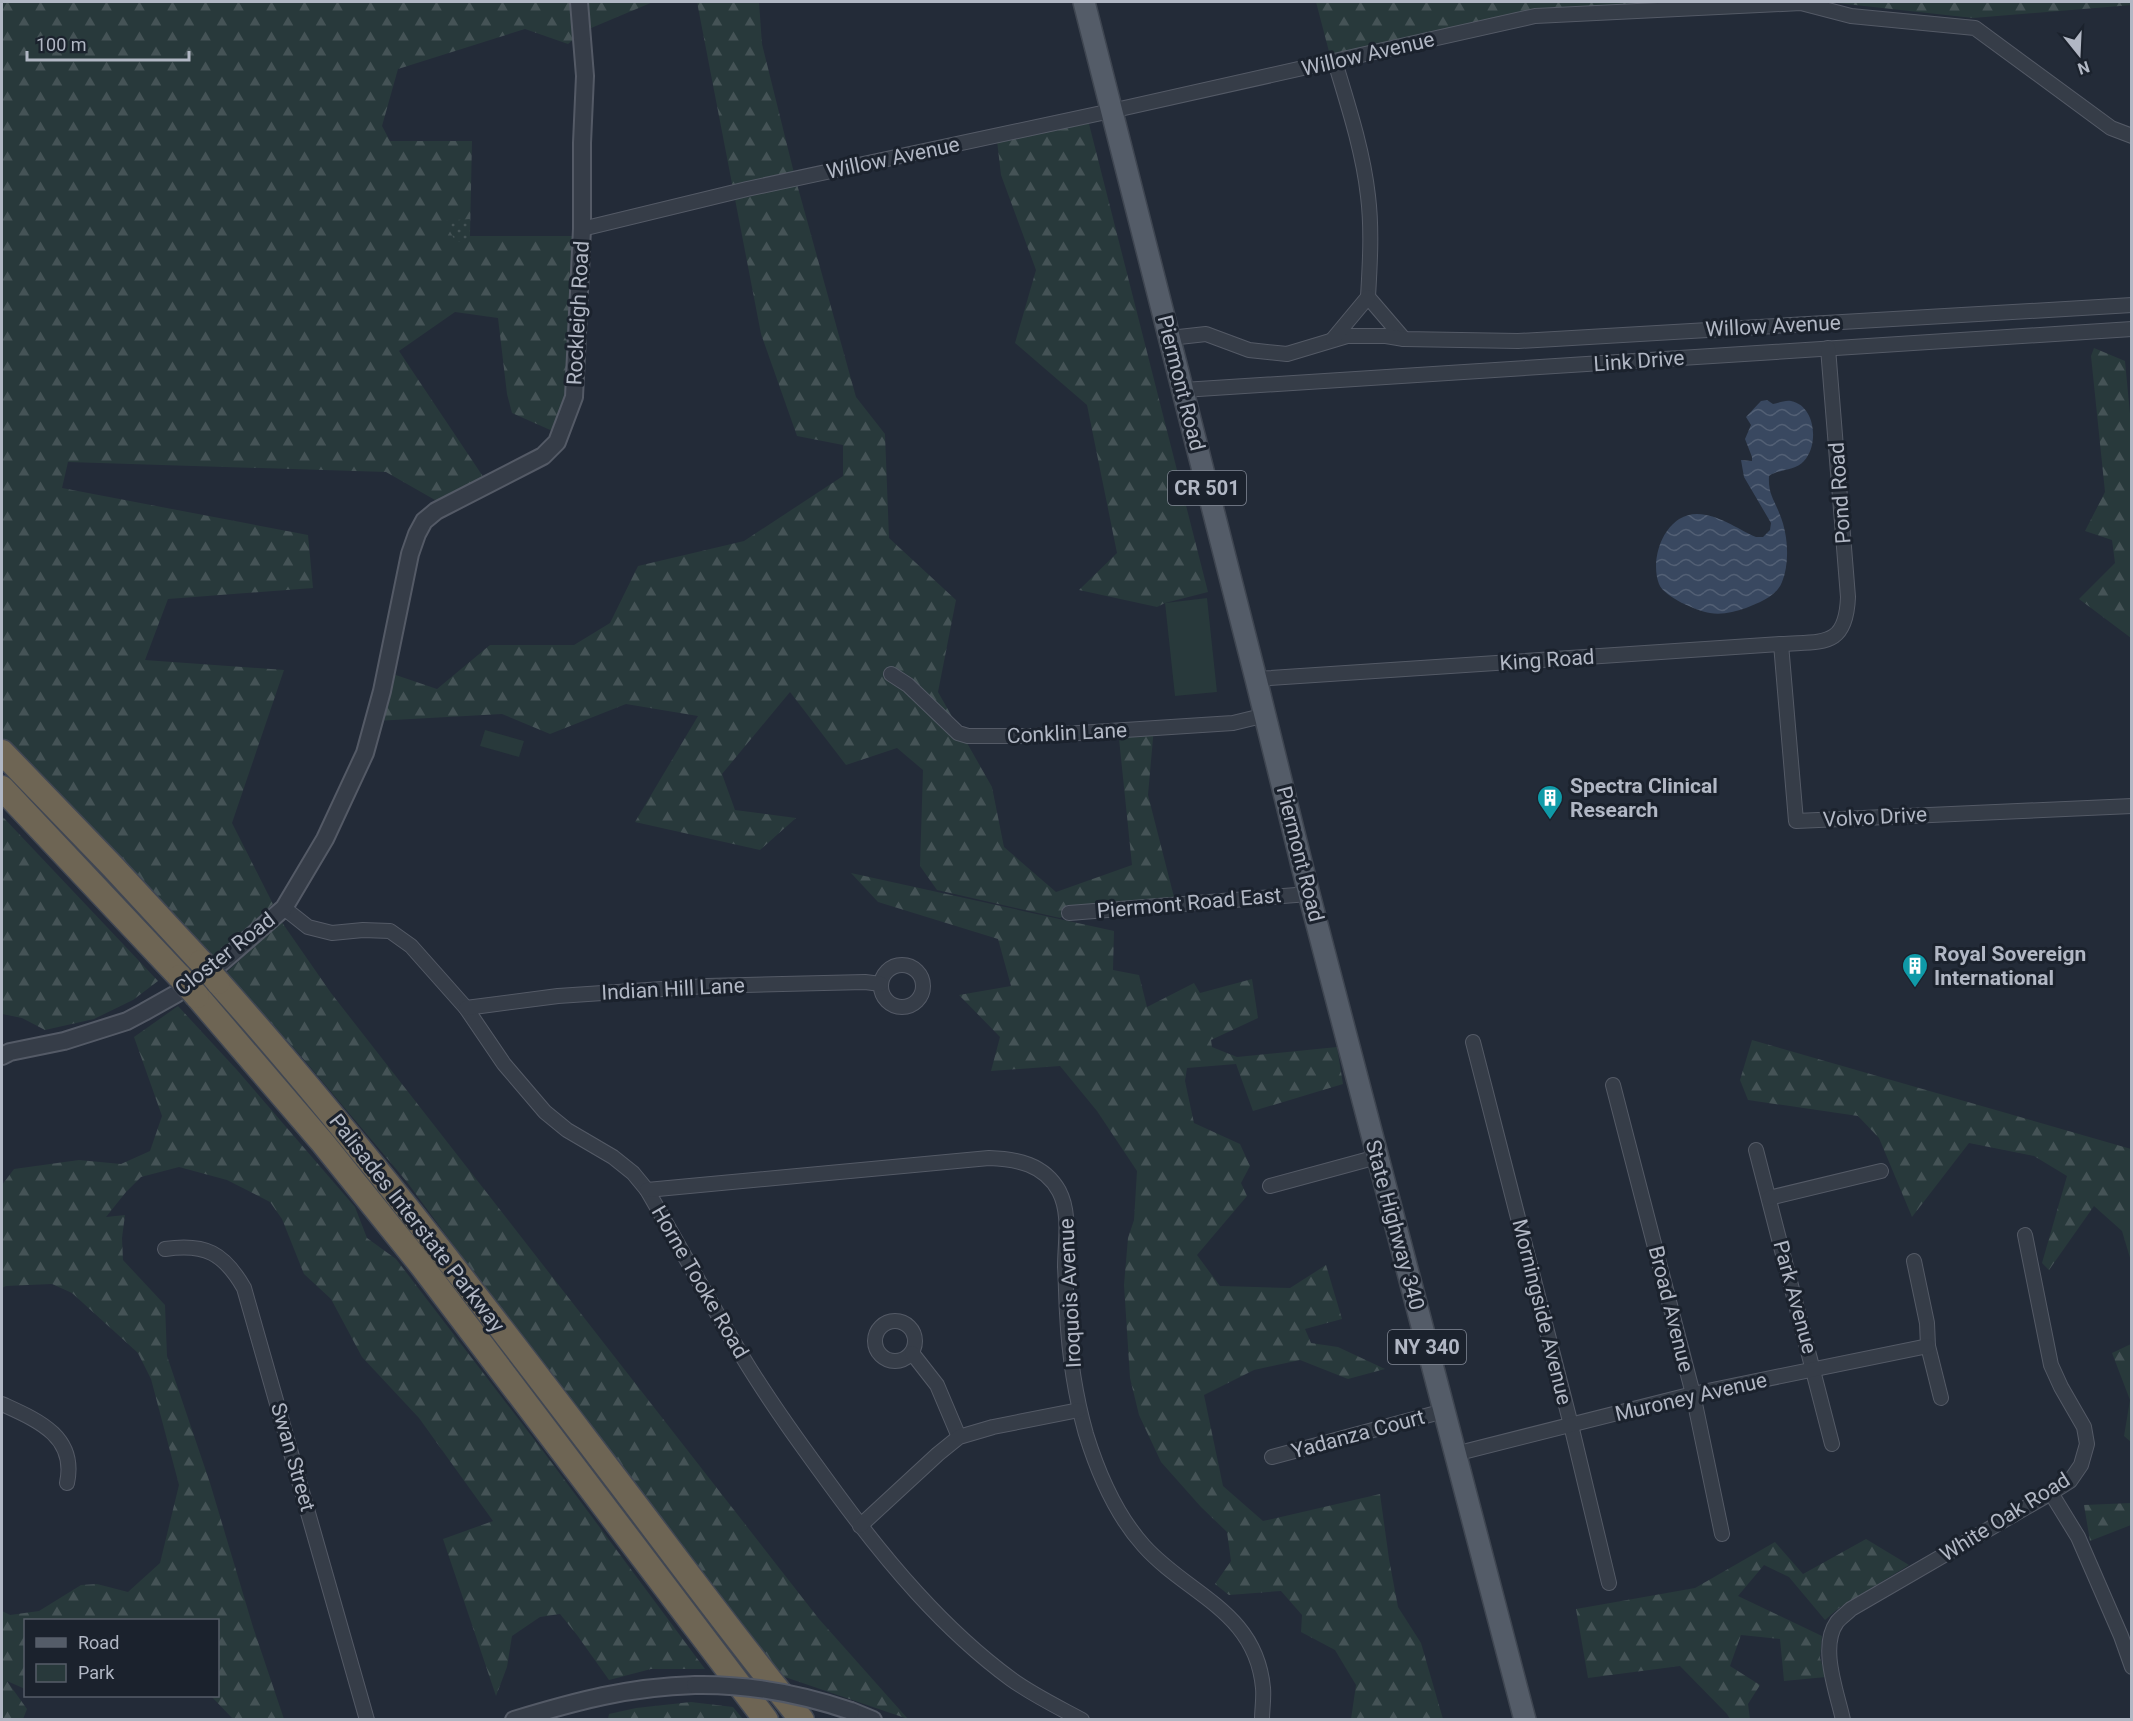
<svg xmlns="http://www.w3.org/2000/svg" width="2133" height="1721" font-family="Roboto,sans-serif">
  <defs>
    <pattern id="forest-firs" width="22" height="20" patternUnits="userSpaceOnUse" patternTransform="scale(1.5)"><rect width="22" height="20" fill="#28393b"/><path d="M5 1l3.5 6h-7zM16 11l3.5 6h-7z" fill="#455356"/></pattern>
    <pattern id="park-dots" width="8" height="8" patternUnits="userSpaceOnUse" patternTransform="scale(1.5)"><rect width="8" height="8" fill="#28393b"/><path d="M2 2h.1M6 6h.1" fill="none" stroke="#455356" stroke-width="1.8" stroke-linecap="round"/></pattern>
    <pattern id="water-waves" width="16" height="10" patternUnits="userSpaceOnUse" patternTransform="scale(1.5)"><rect width="16" height="10" fill="#394860"/><path d="M0 5q4-4 8 0t8 0" fill="none" stroke="#536075"/></pattern>
  </defs>
  <rect width="100%" height="100%" fill="#232b38"/>
  <!-- green -->
  <g fill="#28393b">
    <path d="M1207,598l10,94 -42,4 -10,-93z"/>
    <path d="M485,730l39,11 -5,16 -39,-11z"/>
  </g>
  <!-- forest -->
  <g fill="url(#forest-firs)">
    <path d="M2,2h651l-69,29 -16,13 -43,-15 -127,40 -16,57 8,15h82l-2,95h105l-1,154 -17,43 -45,-20 -5,-19 -9,-76 -43,-6 -56,39 89,133 -46,20 -56,-32 -318,-10 -6,26 246,47 5,53 -145,11 -23,61 139,10 -52,153 41,81 -60,54 -211,-220z"/>
    <path d="M697,2h62l3,42 33,133 61,220 29,37 4,104 67,62 -18,92 54,95 12,60 52,45 76,-27 -14,-136 36,-2 -6,68 27,106 -91,5 -24,12 -123,-28 -17,-24 3,-96 -26,-22 -51,17 -56,-73 -68,82 13,36 61,8 -36,32 -125,-28 63,-106 -72,-12 -76,30 -48,-20 -127,7 12,-49 50,17 53,-44h84l36,-22 28,-57 106,-25 99,-65v-31l-46,-9 -36,-102z"/>
    <path d="M1316,2h359l-127,6 -216,55z"/>
    <path d="M1828,2h303l1,3 -159,13z"/>
    <path d="M1087,116l121,476 -43,11 -8,4 -78,-17 38,-37 -30,-148 -72,-62 21,-73 -35,-95 -5,-43z"/>
    <path d="M2094,348l31,13 7,74 -1,203 -52,-39 36,-36 -3,-23 -27,-9 20,-39 -14,-136z"/>
    <path d="M2,816l156,165 -25,19 -39,19 -49,11 -23,-12 -20,-4z"/>
    <path d="M851,873l263,58 -1,39 26,5 8,32 47,-24 6,10 52,-14 6,39 -47,22 1,7 25,10 100,-10 6,37 -90,27 -17,-47 -49,4 -2,13 9,42 46,21 10,22 -9,17 6,13 -50,59 23,31 70,2 36,-23 16,54 -37,10 6,14 27,4 47,22 -37,10 -48,-19 -46,10 -50,25 19,91 40,35 117,-27 9,65 9,48 23,36 22,76h-92l5,-34 -21,-35 -34,-18 1,-17 -21,-24 -52,4 -14,-11 16,-23 -4,-29 -26,-25 -40,-45 -22,-47 -9,-37 -6,-93 4,-47 6,-18 3,-49 -40,-60 -37,-45 -69,5 9,-34 -41,-42 52,-9 -13,-47 -120,-37z"/>
    <path d="M281,921l50,72 488,626 89,100 -129,-44 -275,-361 -97,-132 -107,-127 -74,-82z"/>
    <path d="M178,1006l59,64 118,137 12,31 29,21 147,192 162,218h-54l-42,11 -32,-45 -17,-21 -20,3 -28,19 -5,31 -11,29 -53,-157 50,-18 -74,-103 -57,-61 -31,-58 -27,-25 -22,-55 -12,-17 -43,-22 -48,-13 -38,10 -15,15 -20,25 19,-2 -3,23 1,22 42,45 2,51 43,127 43,144 31,92h-51l-22,-23h7v-76h-192l-1,69 -18,-8 20,28 -4,10h-21v-108l8,4 29,-4 42,-26 16,-1 31,8 32,-29 19,-78 -28,-106 -13,-26 -66,-60 -20,-9 -46,2 -4,2v-103l12,-16 65,-9 42,4 29,-13 12,-35 -28,-79z"/>
    <path d="M1752,1040l379,109v112l-9,-30 -28,-25 -45,64 -7,-7 25,-87 -33,-20 -65,-13 -57,74 -33,-79 -21,-22 -110,-16 -8,-20z"/>
    <path d="M2131,1344v98l-7,-6 6,-36 -18,-47z"/>
    <path d="M2131,1503v22l-41,16 -6,-36z"/>
    <path d="M1866,1539l43,26 -70,43 -14,12 -36,-43 -25,-12 -26,31 84,40 -2,22 6,19 -42,4 -4,-42 -39,-4 -11,31 30,19 -12,19 2,15h-20l-3,-5 -47,-48 -92,12 -12,-69 119,-21 80,-46 28,32z"/>
    <path d="M691,1702l42,5 10,12h-135l1,-5 27,-6z"/>
  </g>
  <!-- park -->
  <path fill="url(#park-dots)" d="M470,219l-1,23h-13l-12,-21z"/>
  <!-- water -->
  <path fill="url(#water-waves)" d="M1767,400l6,4c6,-1 12,-4 18,-3 25,5 28,44 13,60 -9,10 -25,8 -35,15 -1,18 5,23 11,39 8,19 10,48 2,67 -5,14 -24,21 -36,26 -12,4 -24,7 -36,5 -13,-2 -46,-16 -51,-29 -10,-26 6,-70 38,-70 21,0 40,15 59,23h7l7,-7 1,-7 -27,-46 -3,-17 11,1v-4l-7,-18 6,-14 -5,-8 15,-16z"/>
  <g fill="none" stroke-linecap="round" stroke-linejoin="round">
    <defs>
      <g id="minor">
        <path d="M1335,62c13,43 28,89 33,134 4,33 2,67 0,101l36,42"/>
        <path d="M582,229l165,-40 364,-78 424,-95 266,-13 50,13 124,12 136,100 21,8"/>
        <path d="M1170,338l36,-4 43,16 38,4 60,-18h39l18,3 114,2 37,-2 577,-34"/>
        <path d="M1333,339l35,-42"/>
        <path d="M1183,390l949,-61"/>
        <path d="M1781,644l15,177 336,-15"/>
        <path d="M891,674l17,11 50,48 10,3h64l201,-13 33,-8"/>
        <path d="M1256,679l525,-35c42,-3 65,4 67,-47l-20,-249"/>
        <path d="M284,908l24,19 24,6 31,-3 27,1 21,15 55,62 38,56 41,48 22,18 46,27 20,16 14,17c32,55 62,111 95,166 29,48 62,93 95,138 50,68 106,135 174,185 22,16 47,28 71,41"/>
        <path d="M1069,913l240,-19"/>
        <circle cx="902" cy="986" r="21"/>
        <path d="M466,1008l92,-12 149,-10 158,-4 16,2"/>
        <path d="M1473,1042l98,383 38,158"/>
        <path d="M1613,1085l80,309 29,140"/>
        <path d="M1756,1150l76,294"/>
        <path d="M1270,1186l107,-29"/>
        <path d="M647,1190l342,-32c28,1 55,6 70,33 12,23 6,51 6,76 1,15 1,31 2,46 2,40 8,82 19,121 12,39 30,81 58,112 44,49 112,65 119,142 1,10 -1,21 -1,32"/>
        <path d="M1769,1198l112,-27"/>
        <path d="M165,1249c40,-6 59,4 79,39l123,432"/>
        <path d="M1914,1261l13,62 1,23 13,52"/>
        <circle cx="895" cy="1341" r="20"/>
        <path d="M912,1353l25,32 22,52"/>
        <path d="M2,1404c35,16 75,32 65,79"/>
        <path d="M1455,1454l238,-60 235,-48"/>
        <path d="M1272,1457l172,-46"/>
        <path d="M2051,1493l27,44 43,99 11,31"/>
        <path d="M860,1526l78,-72 21,-17 34,-10 86,-17"/>
        <path d="M1843,1720c-6,-28 -24,-73 -6,-98 3,-4 10,-9 14,-13l200,-116 19,-12 11,-16 6,-21 -3,-17 -23,-40 -10,-22 -26,-130"/>
      </g>
      <g id="tertiary">
        <path d="M2,1056l8,-4 54,-11 63,-20 17,-9 32,-18 46,-32 62,-54 41,-69 40,-86 17,-62 28,-137 7,-20 7,-13 12,-10 107,-55 14,-14 17,-45 8,-168v-86l3,-67 -6,-74"/>
        <path d="M851,1711l22,9"/>
        <path d="M514,1720c63,-19 114,-33 181,-35"/>
      </g>
      <path id="primary" d="M1084,2l172,677 53,215 216,826"/>
      <g id="motorway">
        <path d="M2,752l111,115 88,95"/>
        <path d="M2,788l178,189"/>
        <path d="M218,982c142,159 270,329 399,498 61,80 121,162 185,240"/>
        <path d="M197,996l126,147 99,123 344,454"/>
      </g>
    </defs>
    <!-- minor casing -->
    <use href="#minor" stroke="#545a66" stroke-width="16"/>
    <!-- tertiary casing -->
    <use href="#tertiary" stroke="#545a66" stroke-width="20"/>
    <!-- primary casing -->
    <use href="#primary" stroke="#3f4651" stroke-width="24"/>
    <!-- motorway casing -->
    <use href="#motorway" stroke="#414753" stroke-width="27"/>
    <!-- minor -->
    <use href="#minor" stroke="#363d48" stroke-width="14"/>
    <!-- tertiary -->
    <use href="#tertiary" stroke="#363d48" stroke-width="16"/>
    <!-- primary -->
    <use href="#primary" stroke="#545c68" stroke-width="21"/>
    <!-- motorway -->
    <use href="#motorway" stroke="#6e6554" stroke-width="24"/>
    <defs>
      <path id="tertiary-bridge" d="M695,1685c53,-1 106,9 156,26"/>
      <g id="motorway-bridge">
        <path d="M201,962l17,20"/>
        <path d="M180,977l17,19"/>
      </g>
    </defs>
    <!-- tertiary-bridge casing -->
    <use href="#tertiary-bridge" stroke="#545a66" stroke-width="20" stroke-linecap="butt"/>
    <!-- motorway-bridge casing -->
    <use href="#motorway-bridge" stroke="#414753" stroke-width="27" stroke-linecap="butt"/>
    <!-- tertiary-bridge -->
    <use href="#tertiary-bridge" stroke="#363d48" stroke-width="16"/>
    <!-- motorway-bridge -->
    <use href="#motorway-bridge" stroke="#6e6554" stroke-width="24"/>
  </g>
  <!-- icons -->
  <defs>
    <symbol id="building-pin" viewBox="-11 -11 22 30"><path d="M0 17L-7.5 6A9.5 9.5 0 1 1 7.5 6Z" fill="#0f9aa8" stroke="#1b222d"/><path d="M-4-6H4V6H1V3H-1V6H-4ZM-2.5-4.3h1.7v1.8h-1.7ZM.8-4.3h1.7v1.8H.8ZM-2.5-1h1.7V.8h-1.7ZM.8-1h1.7V.8H.8Z" fill="#fff"/></symbol>
  </defs>
  <g fill-rule="evenodd">
    <use href="#building-pin" x="1535" y="783" width="30" height="40"/>
    <use href="#building-pin" x="1900" y="951" width="30" height="40"/>
  </g>
  <g text-anchor="middle" stroke-width="6" stroke-linejoin="round" paint-order="stroke">
    <!-- shield labels -->
    <g fill="#1b222d" stroke="#848a97" stroke-width="1.5">
      <rect x="1168" y="471" width="78" height="34" rx="4.5"/>
      <rect x="1388" y="1330" width="78" height="34" rx="4.5"/>
    </g>
    <g font-size="20" font-weight="bold" fill="#b1b7c4">
      <text x="1207" y="495">CR 501</text>
      <text x="1427" y="1354">NY 340</text>
    </g>
    <!-- street labels -->
    <g font-size="21" fill="#b1b7c4" stroke="#1b222d">
      <text transform="translate(1368 54) rotate(-13)" y="7">Willow Avenue</text>
      <text transform="translate(893 158) rotate(-12)" y="7">Willow Avenue</text>
      <text transform="translate(578 313) rotate(-87)" y="7">Rockleigh Road</text>
      <text transform="translate(1773 326) rotate(-3)" y="7">Willow Avenue</text>
      <text transform="translate(1639 361) rotate(-4)" y="7">Link Drive</text>
      <text transform="translate(1181 383) rotate(76)" y="7">Piermont Road</text>
      <text transform="translate(1840 493) rotate(-94)" y="7">Pond Road</text>
      <text transform="translate(1547 660) rotate(-4)" y="7">King Road</text>
      <text transform="translate(1067 733) rotate(-3)" y="7">Conklin Lane</text>
      <text transform="translate(1875 817) rotate(-3)" y="7">Volvo Drive</text>
      <text transform="translate(1300 854) rotate(76)" y="7">Piermont Road</text>
      <text transform="translate(1189 903) rotate(-5)" y="7">Piermont Road East</text>
      <text transform="translate(225 954) rotate(-38)" y="7">Closter Road</text>
      <text transform="translate(673 989) rotate(-3)" y="7">Indian Hill Lane</text>
      <text transform="translate(417 1223) rotate(52)" y="7">Palisades Interstate Parkway</text>
      <text transform="translate(1395 1225) rotate(75)" y="7">State Highway 340</text>
      <text transform="translate(700 1282) rotate(60)" y="7">Horne Tooke Road</text>
      <text transform="translate(1070 1293) rotate(-93)" y="7">Iroquois Avenue</text>
      <text transform="translate(1795 1297) rotate(75)" y="7">Park Avenue</text>
      <text transform="translate(1671 1309) rotate(76)" y="7">Broad Avenue</text>
      <text transform="translate(1542 1312) rotate(76)" y="7">Morningside Avenue</text>
      <text transform="translate(1691 1397) rotate(-13)" y="7">Muroney Avenue</text>
      <text transform="translate(1358 1434) rotate(-15)" y="7">Yadanza Court</text>
      <text transform="translate(293 1457) rotate(74)" y="7">Swan Street</text>
      <text transform="translate(2005 1517) rotate(-32)" y="7">White Oak Road</text>
    </g>
    <!-- poi labels -->
    <g font-size="21" font-weight="bold" fill="#b1b7c4" stroke="#1b222d" text-anchor="start">
      <text x="1570" y="793">Spectra Clinical<tspan x="1570" dy="24">Research</tspan></text>
      <text x="1934" y="961">Royal Sovereign<tspan x="1934" dy="24">International</tspan></text>
    </g>
  </g>
  <!-- border -->
  <rect width="2133" height="1721" fill="none" stroke="#b1b7c4" stroke-width="6"/>
  <!-- legend -->
  <rect x="24" y="1619" width="195" height="78" fill="#1b222d" stroke="#575e69" stroke-width="1.5"/>
  <rect x="36" y="1638" width="30" height="9" fill="#545c68" stroke="#575e69" stroke-width="1.5"/>
  <text x="78" y="1649" font-size="18" fill="#b1b7c4">Road</text>
  <rect x="36" y="1664" width="30" height="18" fill="#28393b" stroke="#575e69" stroke-width="1.5"/>
  <text x="78" y="1679" font-size="18" fill="#b1b7c4">Park</text>
  <!-- north arrow -->
  <g transform="translate(2079 54) rotate(162)" stroke="#1b222d" stroke-width="4.5" paint-order="stroke">
  <path d="M0-4.5L10 22L0 15L-10 22Z" fill="#b1b7c4"/>
  <text y="-9" font-size="16" font-weight="bold" text-anchor="middle" fill="#b1b7c4">N</text>
  </g>
  <!-- scale -->
  <path d="M27 51v9h162v-9" fill="none" stroke="#b1b7c4" stroke-width="3"/>
  <text x="36" y="51" font-size="18" fill="#b1b7c4" stroke="#1b222d" stroke-width="4.5" paint-order="stroke">100 m</text>
</svg>
